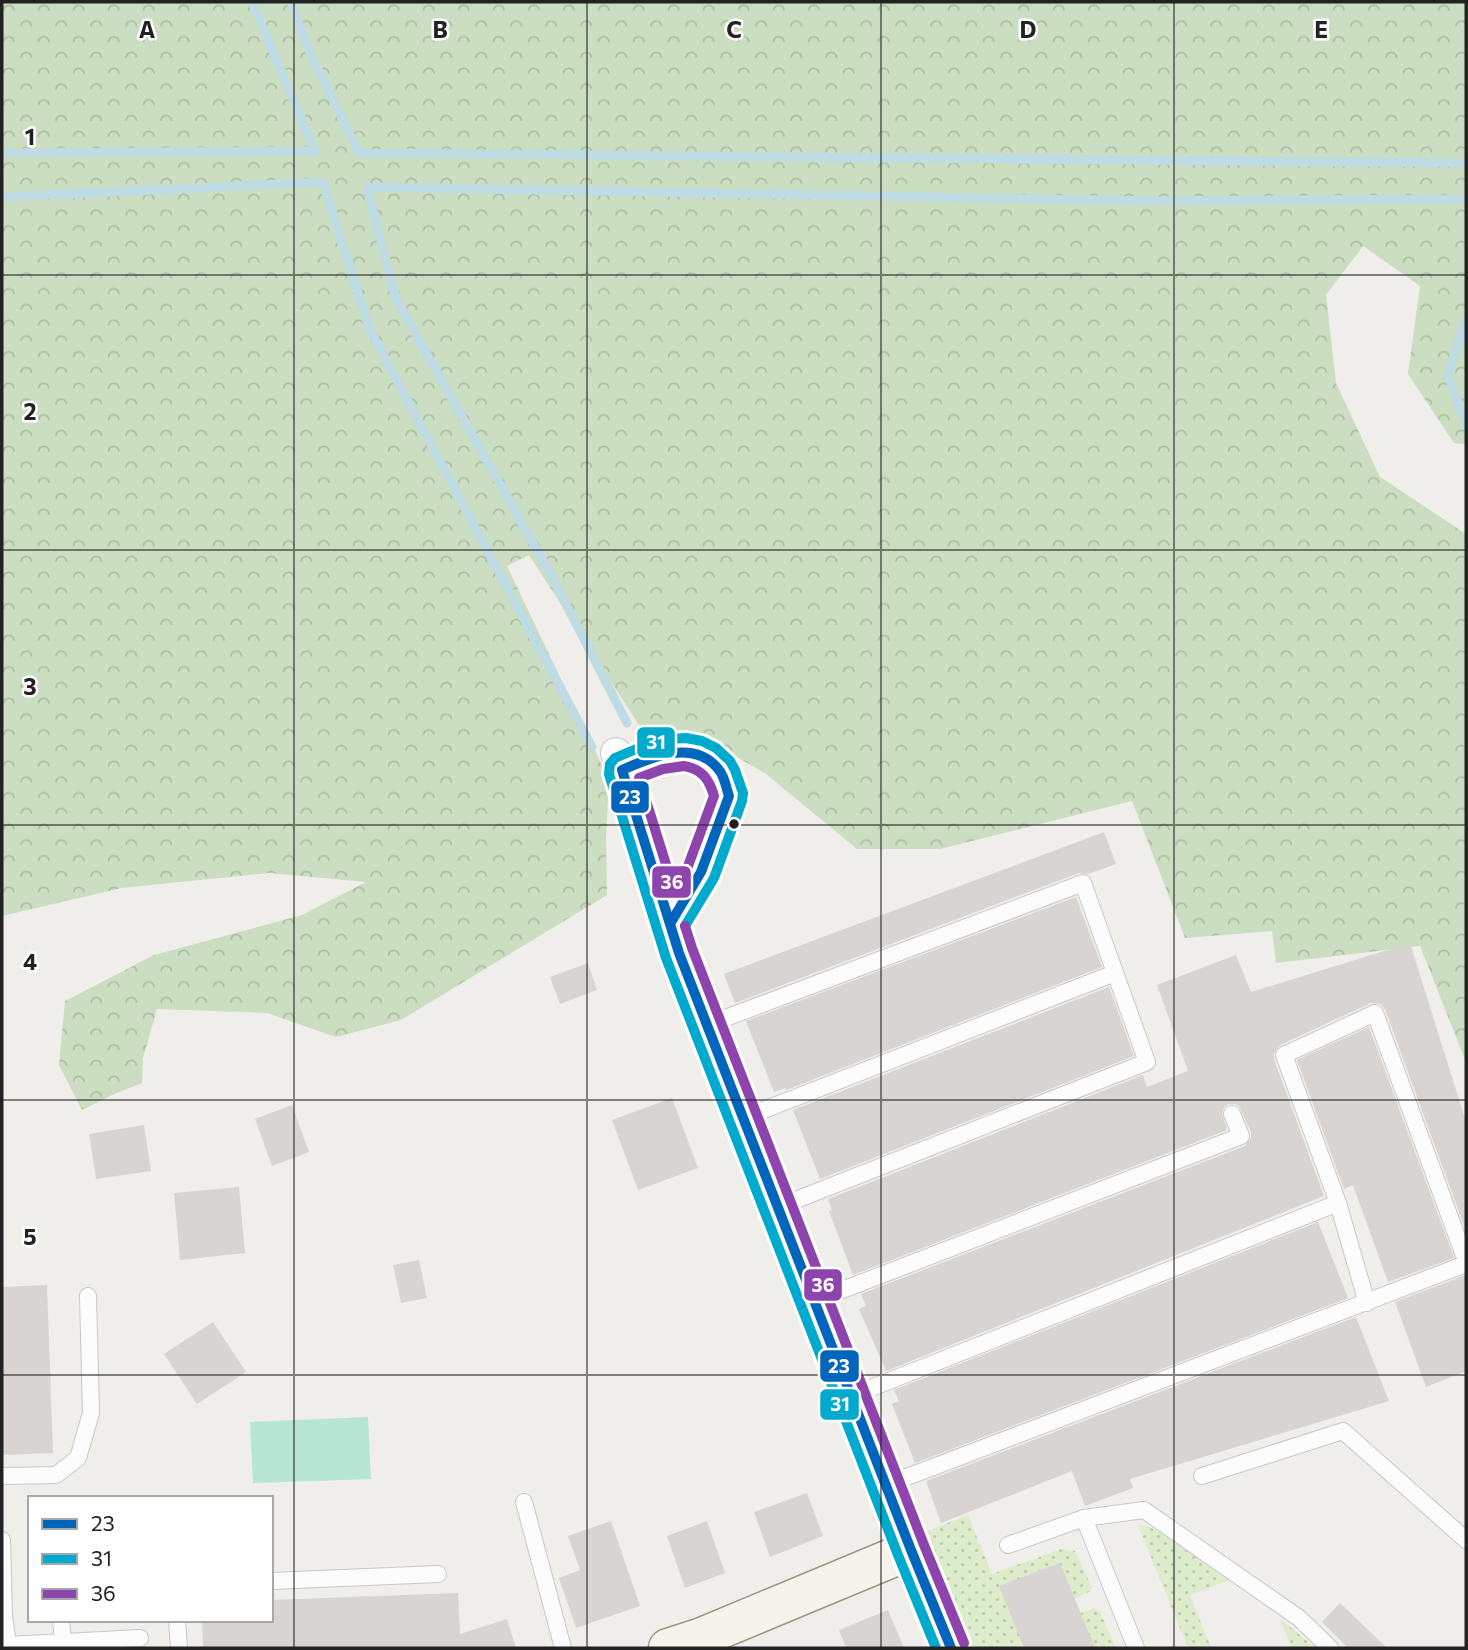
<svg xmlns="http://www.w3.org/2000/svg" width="1468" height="1650" font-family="Commissioner,sans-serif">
  <defs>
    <pattern id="grass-dots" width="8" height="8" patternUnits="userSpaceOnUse" patternTransform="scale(1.75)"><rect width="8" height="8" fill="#ddeccb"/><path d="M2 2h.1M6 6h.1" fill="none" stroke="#bdcaae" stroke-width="1.8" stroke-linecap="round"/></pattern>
    <pattern id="forest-crowns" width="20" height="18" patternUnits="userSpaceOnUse" patternTransform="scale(1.75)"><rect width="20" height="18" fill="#cbdec1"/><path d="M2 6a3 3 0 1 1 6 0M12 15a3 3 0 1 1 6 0" fill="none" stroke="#aebea6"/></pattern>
  </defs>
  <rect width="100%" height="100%" fill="#f0eeeb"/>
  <!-- grass -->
  <g fill="url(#grass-dots)">
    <path d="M968,1515l24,59 69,-25 14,2 17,36 -3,5 -14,7 6,14 13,-5 6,4 16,36h-148l-42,-99 1,-18z"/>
    <path d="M1138,1525l15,3 10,6 66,46 -39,15 21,53h-23z"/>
    <path d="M1279,1618l37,30h-24z"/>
  </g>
  <!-- forest -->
  <path fill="url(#forest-crowns)" d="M2,2h1464v442l-12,-1 -46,-69 12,-88 -57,-40 -37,49 10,88 44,94 86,57v528l-46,-116 -144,17 -4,-32 -87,7 -53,-137 -192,48h-83l-91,-75 -58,-34 -60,-1 -119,-184 -22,11 102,214 -3,58 1,57 -206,125 -65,17 -69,-24 -110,-4 -14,49 -1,25 -30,12 -30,15 -23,-45 6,-64 89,-46 148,-40 64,-33 -97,-9 -147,15 -120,28z"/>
  <!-- pitch -->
  <path fill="#b7e6d2" d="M368,1417l3,62 -118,4 -3,-61z"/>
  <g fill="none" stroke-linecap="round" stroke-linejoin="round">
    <!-- stream -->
    <g stroke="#bfdbe3" stroke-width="9">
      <path d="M291,2l20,53 48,98 1107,10"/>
      <path d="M2,153l313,-2 -63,-149"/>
      <path d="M2,197l321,-15 46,146 223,419"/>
      <path d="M1466,319l-18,56 18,49"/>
      <path d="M627,723l-76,-148 -155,-276 -29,-112 787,14 312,-2"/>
    </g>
  </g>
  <!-- building -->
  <g fill="#d7d4d2">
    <path d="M1104,832l12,32 -28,10 -9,-1 -344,130 -11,-29z"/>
    <path d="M1076,897l26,70 -316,123 -1,-2 -11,4 -28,-71z"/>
    <path d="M1410,943l56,179v109l-81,-222 -4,-5 -10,-1 -91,42 -6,8v6l50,137 -438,175 -27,-62 7,-3 -5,-12 384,-148 6,-8v-6l-12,-26 -5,-2h-5l-5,3 -2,6 5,17 -374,145 -24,-64 3,-1 -4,-11 315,-124 4,12 41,-16 -31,-86 79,-30 15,37z"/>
    <path d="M588,963l9,27 -37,14 -10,-27z"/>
    <path d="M1109,987l25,69 -314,123 -27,-69z"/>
    <path d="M1369,1027l85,231 -66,24 -35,-97 -9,4 -47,-129z"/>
    <path d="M672,1098l26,70 -60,22 -26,-70z"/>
    <path d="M292,1105l17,47 -37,14 -17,-47z"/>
    <path d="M144,1125l7,46 -55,8 -7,-45z"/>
    <path d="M239,1187l6,66 -65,7 -6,-67z"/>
    <path d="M1318,1222l30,76 -433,165 -23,-59 7,-3 -5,-11z"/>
    <path d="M419,1260l8,38 -26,5 -8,-38z"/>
    <path d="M1466,1275v96l-40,16 -31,-85z"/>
    <path d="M47,1285l6,168 -51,2v-168z"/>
    <path d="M1356,1317l33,84 -259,78 3,9 -48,18 -13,-35 -131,52 -15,-42z"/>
    <path d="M213,1322l33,50 -49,32 -33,-50z"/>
    <path d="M807,1493l16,43 -53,21 -16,-45z"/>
    <path d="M611,1521l29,85 -64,22 -17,-50 21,-8 -12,-34z"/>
    <path d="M707,1521l18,52 -40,15 -18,-52z"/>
    <path d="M1060,1563l35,85h-71l-25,-62z"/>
    <path d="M458,1593l2,41 47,-15 9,29h-313l-1,-28h69v-20z"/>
    <path d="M1340,1603l47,45h-39l-26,-26z"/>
    <path d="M888,1610l16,38h-58l-7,-18z"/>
  </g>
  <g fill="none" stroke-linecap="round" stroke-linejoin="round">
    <defs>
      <g id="lane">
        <path d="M622,770c29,-13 72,-33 97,0 5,7 7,18 10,26l-28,76 -31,52"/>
        <path d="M707,1025l376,-142 64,179 -369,145"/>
        <path d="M743,1118l372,-145"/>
        <path d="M814,1301l427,-165 -9,-22"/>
        <path d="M1367,1303l-29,-100 -54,-148 91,-42 91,248"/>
        <path d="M851,1396l487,-193"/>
        <path d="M2,1476l54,-1 22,-17 13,-45 -3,-117"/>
        <path d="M1202,1476l141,-45 123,109"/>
        <path d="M886,1485l580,-221"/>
        <path d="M524,1502l39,146"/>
        <path d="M1084,1518l60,-8 155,108 31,30"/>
        <path d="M2,1540l2,75 4,30 132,-7"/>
        <path d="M1008,1545l76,-27 52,130"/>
        <path d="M271,1581l167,-7"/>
        <path d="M61,1620l2,22"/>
        <path d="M177,1620l2,28"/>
      </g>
      <path id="street" d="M616,753l63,200 232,597"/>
      <path id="secondary" d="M668,1648l34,-11 209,-87 40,98"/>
    </defs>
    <!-- lane casing -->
    <use href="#lane" stroke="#c9c8c7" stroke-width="18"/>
    <!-- street casing -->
    <use href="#street" stroke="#c9c8c7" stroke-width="32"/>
    <!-- secondary casing -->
    <use href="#secondary" stroke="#999a82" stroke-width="41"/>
    <!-- lane -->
    <use href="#lane" stroke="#fdfcfc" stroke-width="16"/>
    <!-- street -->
    <use href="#street" stroke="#fdfcfc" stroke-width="30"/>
    <!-- secondary -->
    <use href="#secondary" stroke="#f4f4ed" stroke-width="38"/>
    <defs>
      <path id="bus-1" d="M670,924l31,-52 28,-76c-3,-8 -4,-19 -10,-26 -24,-32 -67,-13 -97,0l57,183 232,597 40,98"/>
      <path id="bus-2" d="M685,926l29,-48 28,-77 1,-8 -8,-23 -5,-9 -14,-13 -14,-7 -16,-3 -17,1 -28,8 -26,11 -5,6 -1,10 57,184 232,597 38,93"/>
      <g id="bus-3">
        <path d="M684,766c18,3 25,13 30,30l-26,70 -14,24 -35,-112 24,-9z"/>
        <path d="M685,926l7,22 232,597 40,98"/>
      </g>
    </defs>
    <!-- bus-1 casing -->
    <use href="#bus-1" stroke="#fff" stroke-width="16"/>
    <!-- bus-2 casing -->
    <use href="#bus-2" stroke="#fff" stroke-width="16"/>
    <!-- bus-3 casing -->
    <use href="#bus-3" stroke="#fff" stroke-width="16"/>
    <!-- bus-1 -->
    <use href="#bus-1" stroke="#0065bd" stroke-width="10"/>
    <!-- bus-2 -->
    <use href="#bus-2" stroke="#00a9ce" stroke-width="10"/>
    <!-- bus-3 -->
    <use href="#bus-3" stroke="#8e44ad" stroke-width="10"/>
  </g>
  <!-- grid -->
  <path fill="none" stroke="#222" stroke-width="2" stroke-opacity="0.55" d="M294,2v1646M587,2v1646M881,2v1646M1174,2v1646M2,275h1464M2,550h1464M2,825h1464M2,1100h1464M2,1375h1464"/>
  <!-- markers -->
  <circle fill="#222" stroke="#fff" stroke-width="2.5" cx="734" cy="824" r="6"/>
  <g font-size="23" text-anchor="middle" font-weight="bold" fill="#222" stroke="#fff" stroke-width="5" stroke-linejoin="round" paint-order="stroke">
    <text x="147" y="38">A</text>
    <text x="440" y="38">B</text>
    <text x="734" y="38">C</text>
    <text x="1028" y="38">D</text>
    <text x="1321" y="38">E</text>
    <text x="30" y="145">1</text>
    <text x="30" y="420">2</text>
    <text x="30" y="695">3</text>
    <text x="30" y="970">4</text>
    <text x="30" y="1245">5</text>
  </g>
  <g stroke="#fff" stroke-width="2.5">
    <rect x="636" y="726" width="40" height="33" rx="7" fill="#00a9ce"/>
    <rect x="610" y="780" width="40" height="34" rx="7" fill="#0065bd"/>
    <rect x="651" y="865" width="41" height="34" rx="7" fill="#8e44ad"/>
    <rect x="803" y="1268" width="40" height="34" rx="7" fill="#8e44ad"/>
    <rect x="819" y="1349" width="41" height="34" rx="7" fill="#0065bd"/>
    <rect x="819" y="1388" width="41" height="33" rx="7" fill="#00a9ce"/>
  </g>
  <g font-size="19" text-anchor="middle" font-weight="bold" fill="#fff">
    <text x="656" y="749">31</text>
    <text x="630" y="804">23</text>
    <text x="672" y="889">36</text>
    <text x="823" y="1292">36</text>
    <text x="839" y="1373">23</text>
    <text x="840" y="1411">31</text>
  </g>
  <!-- border -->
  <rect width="1468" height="1650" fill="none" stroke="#222222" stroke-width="7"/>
  <!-- legend -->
  <rect x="28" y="1496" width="245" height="126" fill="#ffffff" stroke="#a7a7a7" stroke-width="2"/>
  <rect x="42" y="1519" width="35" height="10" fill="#0065bd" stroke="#a7a7a7" stroke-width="2"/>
  <text x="91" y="1531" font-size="21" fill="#222222">23</text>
  <rect x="42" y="1554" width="35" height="10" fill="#00a9ce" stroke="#a7a7a7" stroke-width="2"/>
  <text x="91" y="1566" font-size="21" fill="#222222">31</text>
  <rect x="42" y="1589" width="35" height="10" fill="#8e44ad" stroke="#a7a7a7" stroke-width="2"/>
  <text x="91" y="1601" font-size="21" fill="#222222">36</text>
</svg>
